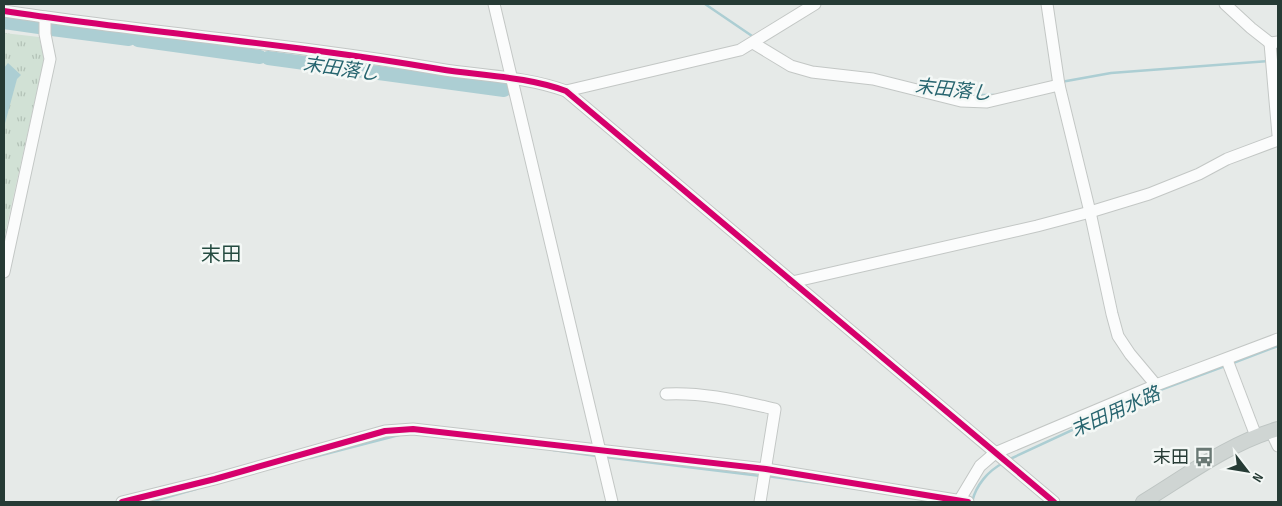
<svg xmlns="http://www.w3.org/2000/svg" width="1282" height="506" font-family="'Sofia Sans Condensed','Noto Sans JP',sans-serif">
  <defs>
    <pattern id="park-tufts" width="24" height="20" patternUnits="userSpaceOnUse" patternTransform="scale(1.25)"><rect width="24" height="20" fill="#d1e1d5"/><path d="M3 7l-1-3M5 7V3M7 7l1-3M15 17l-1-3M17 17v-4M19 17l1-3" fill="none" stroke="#b3c2b7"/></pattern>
  </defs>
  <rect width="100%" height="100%" fill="#e6eae8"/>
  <!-- park -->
  <path fill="url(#park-tufts)" d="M4,33l35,4 5,22 -40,180z"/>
  <!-- water -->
  <path fill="#acced3" d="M8,63l13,12 -4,4 -13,48v-59z"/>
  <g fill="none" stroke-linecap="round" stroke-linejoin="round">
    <!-- stream -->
    <g stroke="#acced3" stroke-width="2.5">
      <path d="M705,4l50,34"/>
      <path d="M1061,82l50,-9 158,-12"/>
      <path d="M918,85l53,10h23"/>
      <path d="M1233,363l45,-17"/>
      <path d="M553,450l44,6"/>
      <path d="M605,457l156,19"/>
      <path d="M310,458l89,-23"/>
      <path d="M1010,459l142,-66 73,-27"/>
      <path d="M767,476l51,7"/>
      <path d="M150,502l46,-13"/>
      <path d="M972,502c4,-17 16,-31 31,-39"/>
    </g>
    <!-- river -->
    <g stroke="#acced3" stroke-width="14">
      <path d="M4,22l35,5"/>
      <path d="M52,29l77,10"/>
      <path d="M138,40l122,17"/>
      <path d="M268,58l236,32"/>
    </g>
    <defs>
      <g id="minor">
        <path d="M494,4l118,498"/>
        <path d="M1047,4l12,81 31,127 22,102 6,22 12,18 26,31"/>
        <path d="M1225,4l26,24 19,15 8,-1"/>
        <path d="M4,11c145,22 291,33 435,58 42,7 86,7 127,22l488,411"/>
        <path d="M753,43l38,23 21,6 61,7 88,22 26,1 72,-17"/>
        <path d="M1270,43l8,92"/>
        <path d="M566,91l174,-41 75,-46"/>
        <path d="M4,272l46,-213 -5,-25v-17"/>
        <path d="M792,282l245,-56 53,-14 59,-18 50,-20 28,-15 51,-19"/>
        <path d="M1227,360l29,76"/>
        <path d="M666,394c37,-2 73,7 109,15l-15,93"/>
        <path d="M1271,431l7,15"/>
        <path d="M959,501l21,-35 15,-13 161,-68 122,-46"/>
        <path d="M122,502l93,-23 170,-48 28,-2 353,40 202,33"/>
      </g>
      <path id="major" d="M1143,502c43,-26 86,-59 135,-73"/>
    </defs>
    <!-- minor casing -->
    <use href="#minor" stroke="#c3c7c5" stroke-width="13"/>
    <!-- major casing -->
    <use href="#major" stroke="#bec5c3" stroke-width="16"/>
    <!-- minor -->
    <use href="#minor" stroke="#fbfcfc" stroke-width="11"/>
    <!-- major -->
    <use href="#major" stroke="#cfd5d3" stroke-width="14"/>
    <defs>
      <g id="cycleway">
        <path d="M4,11c145,22 291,33 435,58 42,7 86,7 127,22l488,411"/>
        <path d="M122,502l93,-23 170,-48 28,-2 353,40 202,33"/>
      </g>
    </defs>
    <!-- cycleway casing -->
    <use href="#cycleway" stroke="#f4f8f6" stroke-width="9"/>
    <!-- cycleway -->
    <use href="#cycleway" stroke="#d6006c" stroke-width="6"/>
  </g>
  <!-- icons -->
  <defs>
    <symbol id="bus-bare" viewBox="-9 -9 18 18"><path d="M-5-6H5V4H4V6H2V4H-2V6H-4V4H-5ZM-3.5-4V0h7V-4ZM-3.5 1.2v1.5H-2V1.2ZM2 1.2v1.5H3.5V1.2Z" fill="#697874" stroke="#f4f8f6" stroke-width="2.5" paint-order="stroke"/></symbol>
  </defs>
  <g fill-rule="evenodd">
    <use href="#bus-bare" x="1190" y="443" width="28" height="28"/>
  </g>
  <g text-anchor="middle" stroke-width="5" stroke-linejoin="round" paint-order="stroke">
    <!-- poi labels -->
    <g font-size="18" fill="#263b35" stroke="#f4f8f6" text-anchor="end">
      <text x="1189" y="463">末田</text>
    </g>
    <!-- water labels -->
    <g font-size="19" font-style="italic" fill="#27656f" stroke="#f4f8f6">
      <text transform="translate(341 68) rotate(8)" y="7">末田落し</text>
      <text transform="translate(953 89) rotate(6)" y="7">末田落し</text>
      <text transform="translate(1115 411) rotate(-24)" y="7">末田用水路</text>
    </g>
    <!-- quarter labels -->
    <g font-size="20" fill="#244b40" stroke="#f4f8f6">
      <text x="221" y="261">末田</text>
    </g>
  </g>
  <!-- border -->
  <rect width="1282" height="506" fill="none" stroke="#263b35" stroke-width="10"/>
  <!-- north arrow -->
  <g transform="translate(1247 471) rotate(121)" stroke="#f4f8f6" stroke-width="4" paint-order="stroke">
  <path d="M0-4L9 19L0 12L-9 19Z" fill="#263b35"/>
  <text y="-8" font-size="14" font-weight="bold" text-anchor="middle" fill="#263b35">N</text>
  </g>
</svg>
